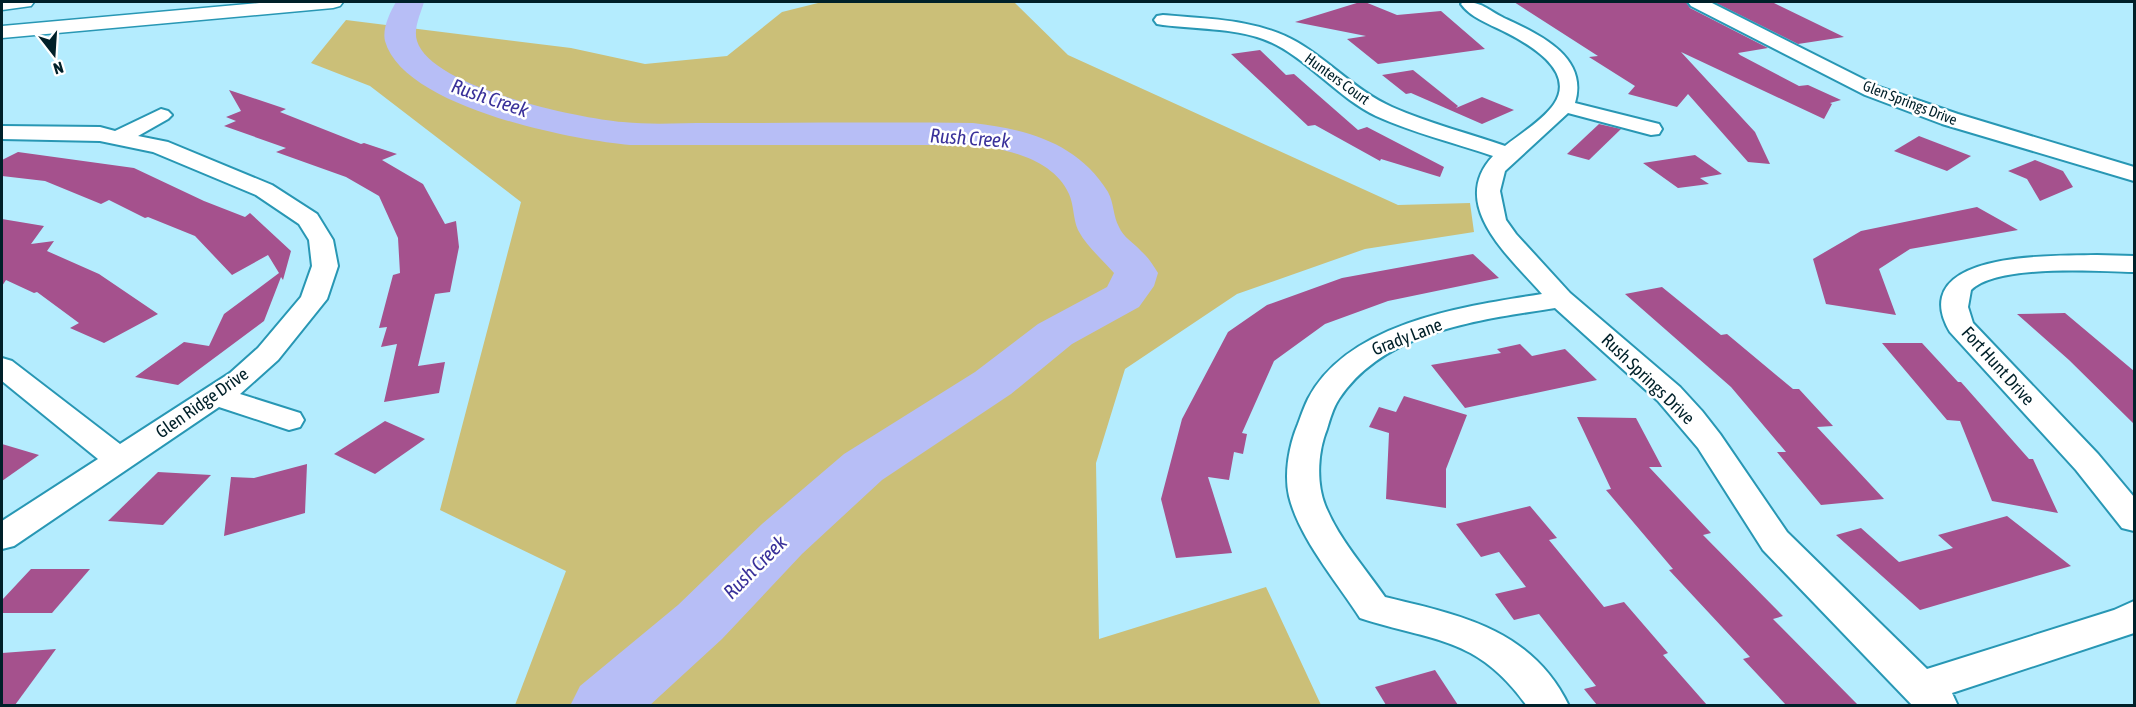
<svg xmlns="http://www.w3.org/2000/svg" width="2136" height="707" font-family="'Asap Condensed',sans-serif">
  <rect width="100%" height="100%" fill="#b4ecfe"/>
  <!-- green -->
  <path fill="#cbbf78" d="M822,2h192l54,53 330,150 72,-2 4,29 -109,17 -128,45 -112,75 -29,94 3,176 167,-52 55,118h-806l51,-134 -126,-61 81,-308 -151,-116 -59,-23 35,-43 225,28 74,16 82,-8 55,-44z"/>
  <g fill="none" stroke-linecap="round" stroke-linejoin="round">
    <!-- river -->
    <path fill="#b7bef6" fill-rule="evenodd" d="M396,2h28c-3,11 -11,26 -7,39 15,47 161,77 206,81 28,3 57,1 86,1 88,0 176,-1 264,0 54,6 105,20 135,69 6,11 5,24 11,35 4,10 15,16 22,24 7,6 12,14 17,22l-4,13 -15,21 -67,37 -61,50 -129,86 -80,74 -80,85 -73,67h-79l10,-20 98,-81 84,-81 82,-70 131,-82 63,-48 69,-37 7,-14c-12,-14 -27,-26 -36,-43 -5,-11 -4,-25 -9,-36 -16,-35 -62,-45 -96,-49h-343c-59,-5 -227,-38 -245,-104 -3,-12 5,-29 11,-39z"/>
  </g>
  <!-- building -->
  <g fill="#a5518d">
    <path d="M1360,2h5l32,13 44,-4 44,38 -107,15 -31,-25 19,-3 -71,-14z"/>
    <path d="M1514,2h172l4,6 78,40 -30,5 2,2 59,31 9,-1 33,15 -11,3 2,1 -8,15 -143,-67 74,80 15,32 -22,-2 -60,-68 -11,13 -49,-13 7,-8 -46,-29 9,-1z"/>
    <path d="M1714,2h58l72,35 -46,7z"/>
    <path d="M1260,50l26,25 8,-1 64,56 9,-3 77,40 -4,10 -59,-18 -1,2 -65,-36 -7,1 -77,-72z"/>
    <path d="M1413,70l45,36 -2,2 26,-11 32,13 -32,14 -71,-31 -5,1 -24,-19z"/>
    <path d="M229,90l57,19 -6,3 81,32 3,-1 33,11 -15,6 41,24 22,40 11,-3 3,26 -9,45 -15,2 -17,72 27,-4 -6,31 -55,9 13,-58 -16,3 6,-20 -8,1 14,-53 7,-2 -2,-35 -19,-42 -33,-19 -70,-25 10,-4 -62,-22 12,-5 -10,-4 15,-6z"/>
    <path d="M1599,124l22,5 -32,31 -22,-6z"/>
    <path d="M1919,136l52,20 -24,15 -53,-20z"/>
    <path d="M18,152l116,16 70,33 41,16 5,-4 41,38 -8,29 -2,-3 -17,44 -86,64 -43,-8 49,-35 25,4 15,-32 55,-41 -11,-18 -36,20 -37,-39 -47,-19 -3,1 -36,-18 -8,4 -56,-23 -43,-5v-16z"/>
    <path d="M1695,155l27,19 -22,4 9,6 -31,4 -35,-25z"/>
    <path d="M2035,160l28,11 10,16 -33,14 -13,-22 -19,-8z"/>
    <path d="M1977,207l41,23 -108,19 -31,20 17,46 -70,-11 -13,-45 48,-28z"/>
    <path d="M2,219l42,7 -13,18 23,-3 -7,10 52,23 59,40 -54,29 -34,-15 9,-5 -42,-31 -3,1 -28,-13 -4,6z"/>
    <path d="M1473,254l26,24 -111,23 -63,23 -51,37 -32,72 5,1 -4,20 -9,-2 -5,28 -21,-3 24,76 -56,5 -15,-59 21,-80 46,-87 39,-27 75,-27z"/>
    <path d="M1662,287l59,48 6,-1 66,55h6l34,37 -16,1 67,72 -63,6 -44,-53h9l-55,-65 -106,-93z"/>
    <path d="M2065,313l69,58v53l-65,-64 -52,-46z"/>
    <path d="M1882,343h40l36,39h3l68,77h4l25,54 -66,-12 -32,-80 -13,-1z"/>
    <path d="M1520,344l12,12 33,-7 32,31 -132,28 -34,-43 70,-12 -4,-4z"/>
    <path d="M1404,396l63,19 -21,54v39l-60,-9 3,-66 -20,-6 10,-20 17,5z"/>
    <path d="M1577,417l59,1 26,49h-13l62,66 -8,2 80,81 -10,3 85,86h-72l-43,-46 7,-2 -81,-87 4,-1 -67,-79 5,-1z"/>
    <path d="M385,421l40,18 -50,35 -41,-20z"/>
    <path d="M2,444l37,11 -37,26z"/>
    <path d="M307,464l-2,49 -81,23 7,-59 23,1z"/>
    <path d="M158,472l53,3 -48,50 -55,-4z"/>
    <path d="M1530,506l27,32 -8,2 55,67 20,-5 44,51 -5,2 44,50h-110l-13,-16 12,-3 -57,-72 -25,6 -19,-26 31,-7 -27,-35 -18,5 -25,-33z"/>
    <path d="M2007,516l64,50 -151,44 -84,-75 25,-7 38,34 54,-14 -15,-13z"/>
    <path d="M31,569h59l-38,44h-50v-13z"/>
    <path d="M56,649l-41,56h-13v-52z"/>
    <path d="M1435,670l23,35h-72l-11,-18z"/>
  </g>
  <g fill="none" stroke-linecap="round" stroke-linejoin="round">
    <defs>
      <g id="street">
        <path d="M1463,2c20,0 23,7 41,16 34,16 85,38 71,85l84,21 3,5 -3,5 -8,1 -83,-22 -63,58 -5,20 6,29 10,14 54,59 110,94 22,24 18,23 67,98 140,137 187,-59 20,-9v32l-182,60 6,13h-45l-150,-156 -65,-102 -40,-47 -103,-93c-75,12 -170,22 -216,91 -6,9 -9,20 -12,30 -9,22 -11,53 -2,76 13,33 40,63 60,92 75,18 147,32 184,109h-42c-50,-70 -93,-64 -167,-88 -23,-36 -61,-80 -71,-122 -5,-22 0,-51 9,-72 3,-8 6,-17 10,-25 40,-77 158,-93 234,-105 -31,-36 -95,-89 -49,-138 -38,-13 -80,-23 -117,-40 -40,-19 -72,-62 -113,-77 -31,-11 -68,-10 -100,-14l-6,-1 -3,-4 3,-4 6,-1c45,4 94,4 134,27 33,19 59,49 95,65 36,16 76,26 113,39 14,-11 39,-27 49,-42 23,-34 -27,-61 -51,-73 -14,-7 -33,-14 -42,-27z"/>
        <path d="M1688,2h22l169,85 79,27 176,53v14l-192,-57 -77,-29 -174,-89z"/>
        <path d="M161,109l7,2 4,4 -4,4 -30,17 30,6 104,43 45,29 16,26 5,26 -11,33 -49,61 -38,34 60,19 4,7 -4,7 -11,3 -70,-23 -205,139 -12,3v-28l96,-62 -96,-78v-23l10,3 108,83 110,-71 28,-25 43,-51 11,-31 -3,-26 -10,-16 -43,-29 -103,-43 -53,-11 -98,-2v-13l98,1 15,4z"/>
        <path d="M2097,255l37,1v16c-36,-1 -137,-8 -163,18l-3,17 5,16 125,131 36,43v34l-12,-3 -46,-58 -126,-138c-6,-10 -11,-23 -8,-35 11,-45 118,-41 155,-42z"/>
      </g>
      <g id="highway">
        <path d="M2,2h32l-3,4 -29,4z"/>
        <path d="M270,2h73l-3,4 -7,2 -331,30v-12z"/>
      </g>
    </defs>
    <!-- street casing -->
    <use href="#street" stroke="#2897b4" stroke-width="4"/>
    <!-- highway casing -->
    <use href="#highway" stroke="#2897b4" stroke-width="3"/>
    <!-- street -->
    <use href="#street" fill="#fff" fill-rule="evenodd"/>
    <!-- highway -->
    <use href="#highway" fill="#fff" fill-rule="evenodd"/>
  </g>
  <g text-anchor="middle" stroke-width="5" stroke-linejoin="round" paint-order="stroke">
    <!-- far-street labels -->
    <g font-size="15" fill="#002029" stroke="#fff">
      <text transform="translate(1337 79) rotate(36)" y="5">Hunters Court</text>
      <text transform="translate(1910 103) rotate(21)" y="5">Glen Springs Drive</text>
    </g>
    <!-- street labels -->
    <g font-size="18" fill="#002029" stroke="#fff">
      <text transform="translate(1407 337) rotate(-21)" y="6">Grady Lane</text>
      <text transform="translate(1998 366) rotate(48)" y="6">Fort Hunt Drive</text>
      <text transform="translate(1648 379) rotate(44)" y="6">Rush Springs Drive</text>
      <text transform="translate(202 403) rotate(-35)" y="6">Glen Ridge Drive</text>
    </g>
    <!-- water labels -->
    <g font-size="20" font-style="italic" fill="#3a319a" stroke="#fff">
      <text transform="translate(490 98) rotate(19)" y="7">Rush Creek</text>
      <text transform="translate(970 138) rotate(4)" y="7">Rush Creek</text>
      <text transform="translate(755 567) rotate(-45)" y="7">Rush Creek</text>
    </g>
  </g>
  <!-- border -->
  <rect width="2136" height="707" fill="none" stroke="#002029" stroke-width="6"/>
  <!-- north arrow -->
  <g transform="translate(54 54) rotate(163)" stroke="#ffffff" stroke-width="4.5" paint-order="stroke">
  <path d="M0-4.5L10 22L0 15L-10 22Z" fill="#002029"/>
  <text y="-9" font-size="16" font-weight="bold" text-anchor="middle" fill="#002029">N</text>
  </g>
</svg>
